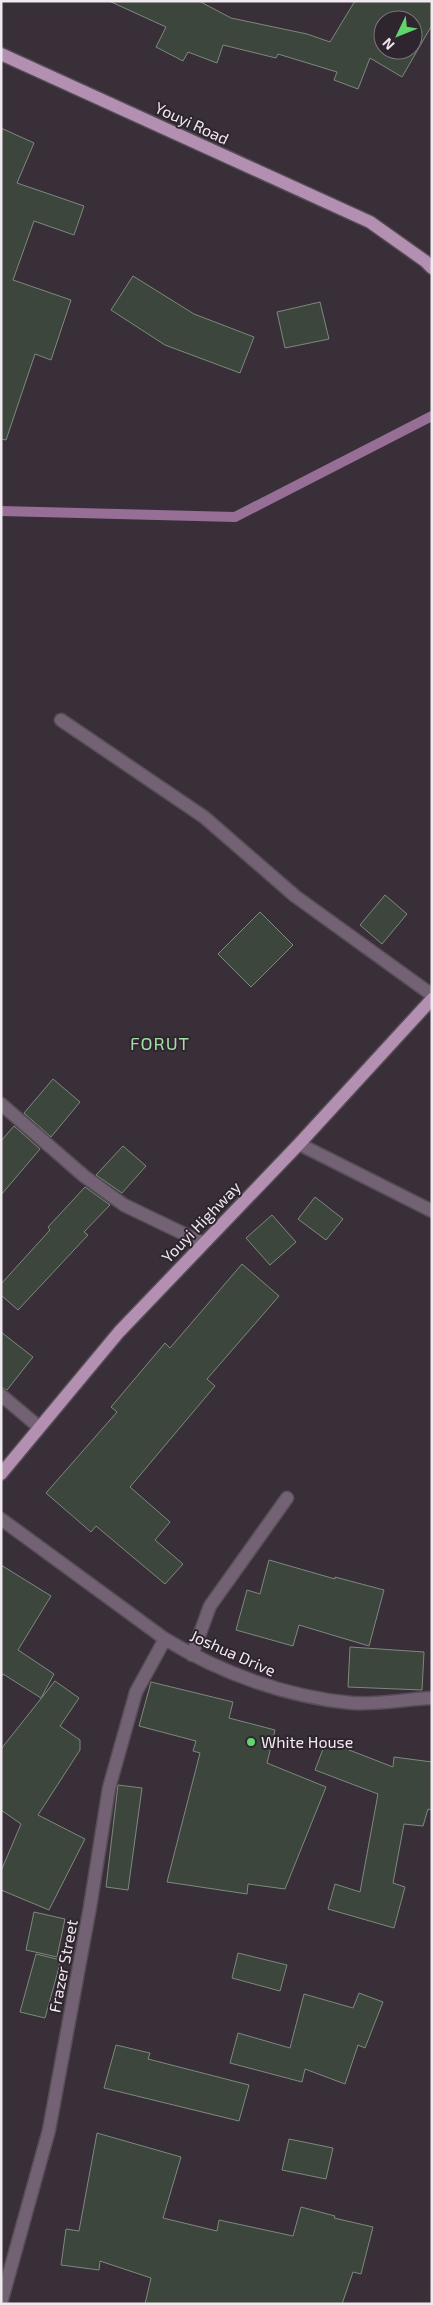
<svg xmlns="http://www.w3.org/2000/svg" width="433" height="2305" font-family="'Exo 2',sans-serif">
  <rect width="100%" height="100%" fill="#392f39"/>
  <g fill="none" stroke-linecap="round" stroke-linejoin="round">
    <!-- stream -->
    <path stroke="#966e96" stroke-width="10" d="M1,511l234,6 197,-101"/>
  </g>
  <!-- building -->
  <g fill="#3c463c" stroke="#7d897d" fill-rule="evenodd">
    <path d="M109,1h90l32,17 76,16 23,8 25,-41h77v24l-30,52 -32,-19 -12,31 -24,-9 3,-8 -59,-18 -2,4 -53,-13 -6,18 -29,-11 -5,9 -27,-14 10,-20zM383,20h30v30h-30z"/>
    <path d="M1,128l33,15 -17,40 67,23 -10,29 -40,-14 -21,59 58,20 -20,60 -16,-6 -29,86 -5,-1z"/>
    <path d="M133,276l61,38 60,23 -14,36 -75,-28 -54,-35z"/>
    <path d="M320,302l9,37 -44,9 -8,-36z"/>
    <path d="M385,895l22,19 -25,30 -22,-19z"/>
    <path d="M260,912l33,33 -42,42 -33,-33z"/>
    <path d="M53,1079l27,23 -29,35 -27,-24z"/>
    <path d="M14,1126l26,23 -39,46v-54z"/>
    <path d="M123,1146l23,20 -24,27 -26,-18z"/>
    <path d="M85,1187l25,18 -26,27 4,3 -70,75 -17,-15v-11l49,-54 -2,-3z"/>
    <path d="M315,1197l28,22 -17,21 -28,-21z"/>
    <path d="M272,1215l24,27 -26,23 -24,-27z"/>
    <path d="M242,1264l37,32 -72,83 8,7 -85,101 40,35 -15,18 28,24 -18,20 -69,-58 -5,6 -45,-39 71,-81 -6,-5 54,-64 5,5z"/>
    <path d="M1,1332l32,25 -26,33 -6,-3z"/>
    <path d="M269,1560l66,19v-2l49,13 -15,56 -70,-21 -6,21 -57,-16 11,-40 13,4z"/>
    <path d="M1,1565l50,31 -33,54 36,24 -13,24 -38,-24 -2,3z"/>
    <path d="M350,1647l74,5 -2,38 -74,-3z"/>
    <path d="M55,1681l24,17 -19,28 20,14v10l-42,65 47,24 -36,71 -48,-20v-19l20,-47 -20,-14v-61z"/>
    <path d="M151,1682l82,20 -4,16 46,12 -8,33 59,24 -41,102 -37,-5 -1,10 -80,-12 33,-129 -7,-2 3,-10 -57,-15z"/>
    <path d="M326,1741l67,26 1,-10 38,5v48l-4,-1 -5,17 -19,-2 -11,59 12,4 -11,41 -66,-19 7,-25 25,8 18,-98 -63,-24z"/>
    <path d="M118,1785l24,3 -14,102 -22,-3z"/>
    <path d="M34,1912l31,7 -8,38 -31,-7z"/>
    <path d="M238,1953l49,12 -7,26 -48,-13z"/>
    <path d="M36,1954l25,6 -16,58 -25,-6z"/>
    <path d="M359,1993l24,9 -18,46 -7,-3 -13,39 -40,-15 -3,13 -72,-19 8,-30 52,15 14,-54 49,14z"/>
    <path d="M116,2045l34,8 -2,6 101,26 -10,36 -135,-33z"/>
    <path d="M97,2133l84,24 -18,61 54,13 2,-11 74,16 8,-29 34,9 -1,2 39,9 -12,47 -8,-2 -11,32h-197l6,-26 -51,-17 -1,9 -38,-5 5,-36 13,2z"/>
    <path d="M289,2139l44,9 -7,31 -44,-9z"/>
  </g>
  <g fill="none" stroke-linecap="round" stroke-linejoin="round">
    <defs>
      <g id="minor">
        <path d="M61,720l143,97 91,79 137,99"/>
        <path d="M1,1104l83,72 40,29 79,38"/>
        <path d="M299,1144l133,67"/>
        <path d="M1,1395l38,32"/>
        <path d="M1,1519l164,120c56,34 121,58 187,64 25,2 54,-4 80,-5"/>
        <path d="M192,1655l18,-49 77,-108"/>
        <path d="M1,2303l48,-173 41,-223 19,-119 27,-96 29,-53"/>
      </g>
      <g id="major">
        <path d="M1,54l369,168 55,39 7,7"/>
        <path d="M1,1474l118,-142 180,-188 133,-145"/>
      </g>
    </defs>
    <!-- minor casing -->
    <use href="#minor" stroke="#564d56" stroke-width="15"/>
    <!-- major casing -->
    <use href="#major" stroke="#564d56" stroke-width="15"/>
    <!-- minor -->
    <use href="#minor" stroke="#736273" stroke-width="12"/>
    <!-- major -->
    <use href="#major" stroke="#b38fb2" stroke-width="12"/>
  </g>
  <!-- markers -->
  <circle fill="#60d56b" stroke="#2f252f" stroke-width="2" cx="251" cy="1742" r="5"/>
  <g text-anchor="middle" stroke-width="4" stroke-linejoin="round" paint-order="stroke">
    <!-- street labels -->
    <g font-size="16" fill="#f0e9ef" stroke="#2f252f">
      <text transform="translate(192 123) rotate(25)" y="6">Youyi Road</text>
      <text transform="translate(201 1222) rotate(-46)" y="6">Youyi Highway</text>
      <text transform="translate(233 1653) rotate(24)" y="6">Joshua Drive</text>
      <text transform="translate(63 1966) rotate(-79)" y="6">Frazer Street</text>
    </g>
    <!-- poi labels -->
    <g font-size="16" fill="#f0e9ef" stroke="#2f252f" text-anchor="start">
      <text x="261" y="1748">White House</text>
    </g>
    <!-- neighbourhood labels -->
    <g font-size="18" letter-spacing="1" fill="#a3dfa5" stroke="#2f252f">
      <text x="160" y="1050">FORUT</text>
    </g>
  </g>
  <!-- border -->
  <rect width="433" height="2305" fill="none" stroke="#f0e9ef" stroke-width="5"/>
  <!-- north arrow -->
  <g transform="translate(398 35) rotate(227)"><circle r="24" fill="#2f252f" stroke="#7c737c"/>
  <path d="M0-4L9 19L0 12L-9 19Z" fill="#60d56b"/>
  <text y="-8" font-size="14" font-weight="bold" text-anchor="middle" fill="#f0e9ef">N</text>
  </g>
</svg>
